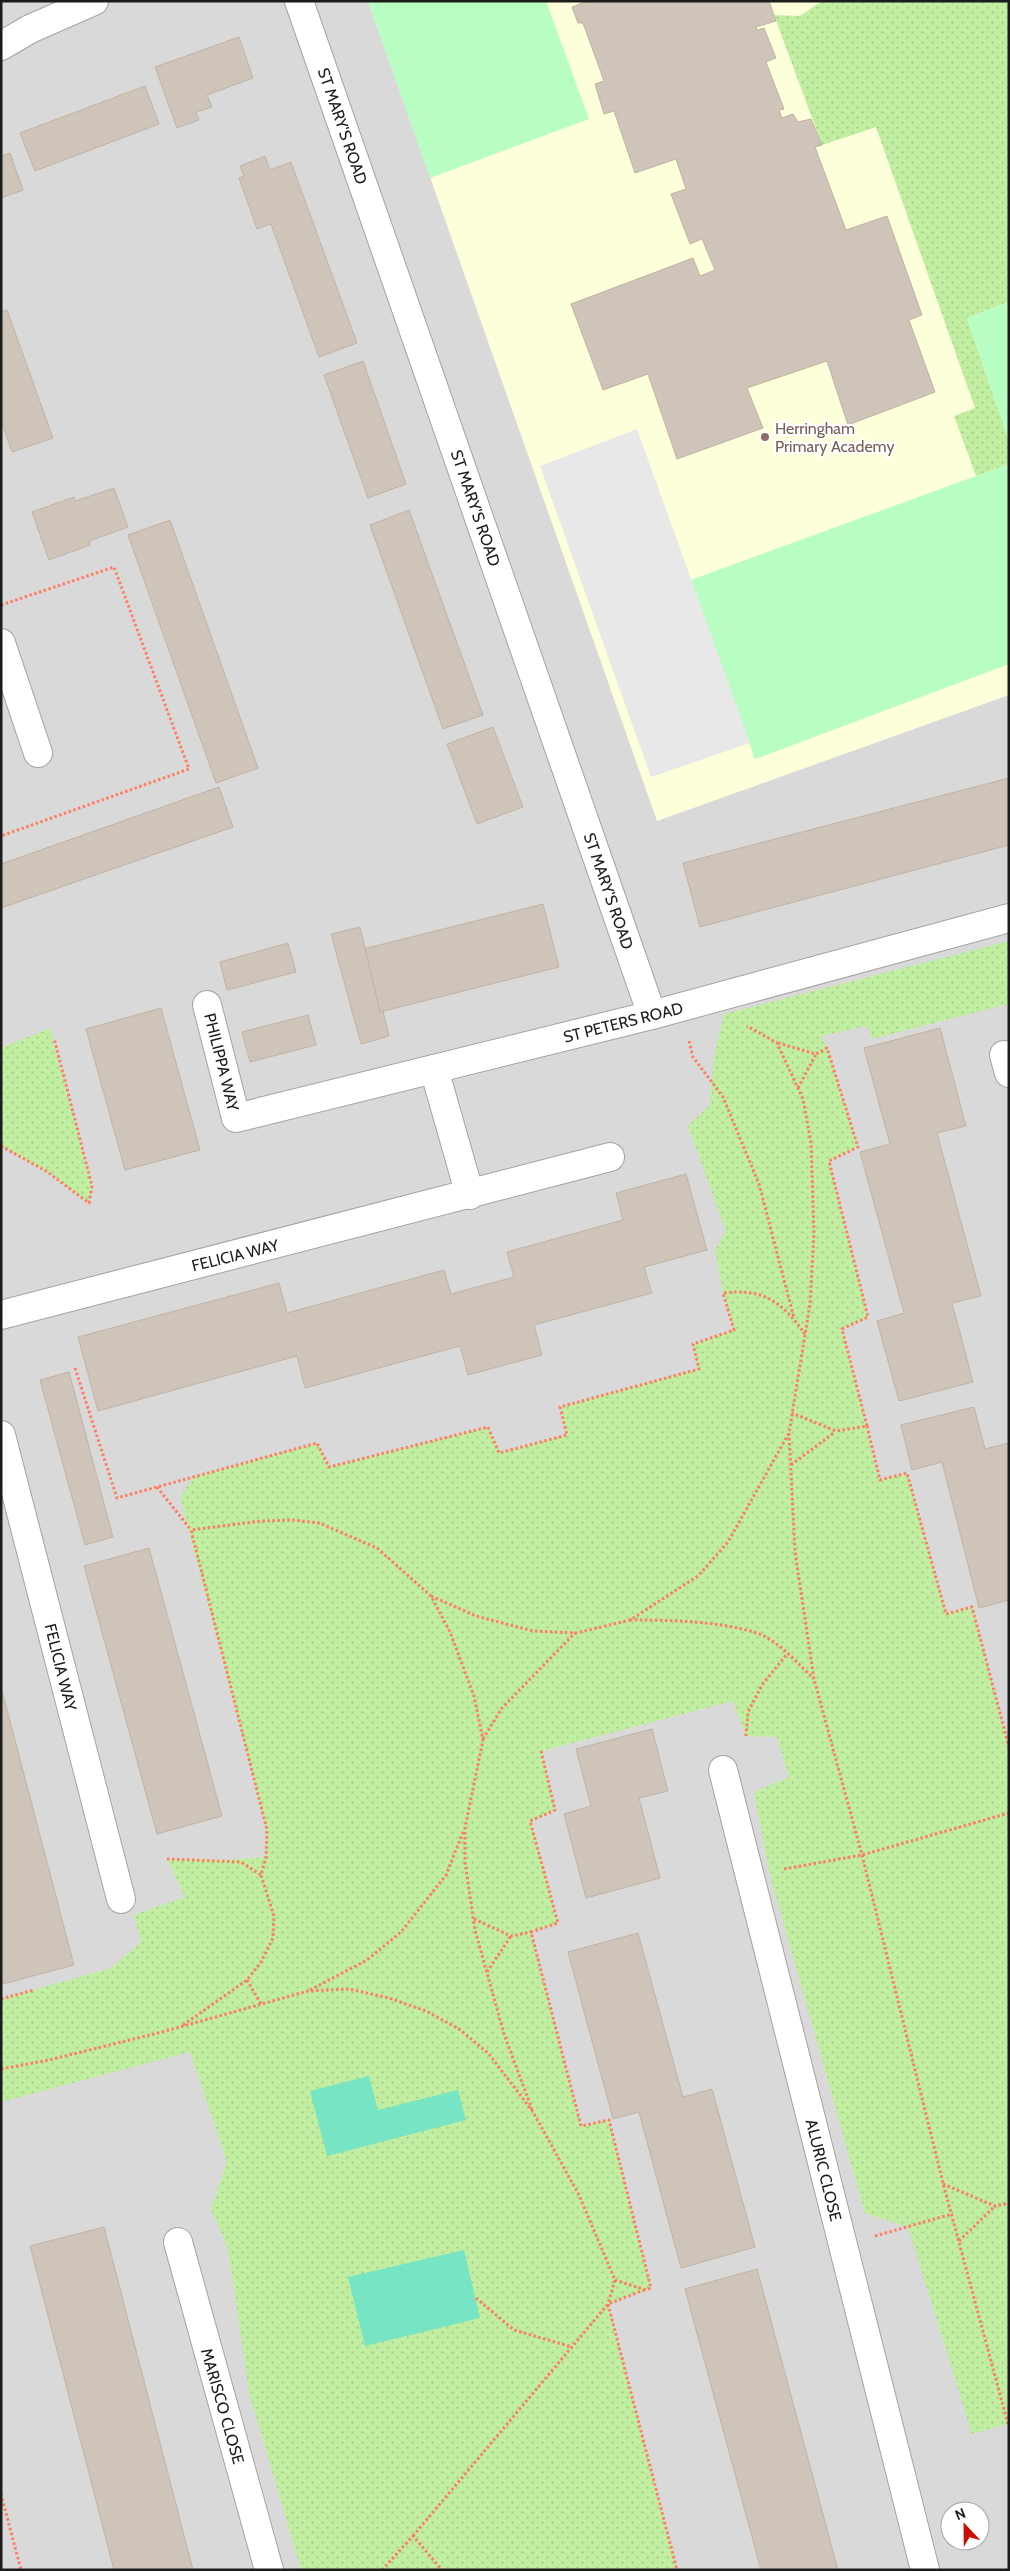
<svg xmlns="http://www.w3.org/2000/svg" width="1010" height="2571" font-family="Cabin,sans-serif">
  <defs>
    <pattern id="grass-dots" width="8" height="8" patternUnits="userSpaceOnUse" patternTransform="scale(1.25)"><rect width="8" height="8" fill="#c1eea1"/><path d="M2 2h.1M6 6h.1" fill="none" stroke="#a5cc8a" stroke-width="1.8" stroke-linecap="round"/></pattern>
  </defs>
  <rect width="100%" height="100%" fill="#eeebe0"/>
  <!-- residential -->
  <path fill="#dad9d9" fill-rule="evenodd" d="M1,1h1008v2569h-1008zM950,2511h30v30h-30z"/>
  <!-- education -->
  <path fill="#fcffd9" d="M368,1h641v694l-352,126z"/>
  <!-- grass -->
  <g fill="url(#grass-dots)">
    <path d="M822,1h187v301l-42,16 42,123v23l-33,12 -22,-60 21,-8 -99,-281 -54,18 -48,-130 26,1z"/>
    <path d="M1009,941v63l-137,35 -5,-13 -46,10 6,12 31,99 -29,14 39,156 -26,12 38,151 27,-7 39,140 26,-6 37,140v677l-37,10 -64,-207 -43,-14 -96,-342 -15,-79 35,-15 -12,-40 -31,-1 -13,-35 -191,50 13,59 -24,11 27,102 -27,9 50,194 28,-6 42,168 -43,16 69,266h-376l-52,-178 -21,-144 -17,-39 16,-47 -37,-110 -189,50v-103l110,-31 30,-26 -7,-27 51,-18 -18,-38 57,1 42,-3 1,-27 -87,-333 14,-20 123,-34 12,24 159,-40 12,26 67,-18 -7,-28 138,-38 -5,-25 41,-14 -11,-37 -8,-43 11,-19 -38,-105 22,-21 4,-49 10,-42z"/>
    <path d="M50,1028l42,158 -3,17 -43,-32 -45,-25v-98z"/>
  </g>
  <!-- park -->
  <g fill="#b8fec3">
    <path d="M368,1h178l43,118 -159,59z"/>
    <path d="M1009,302v139l-42,-123z"/>
    <path d="M1009,464v200l-254,95 -64,-179z"/>
  </g>
  <!-- pitch -->
  <g fill="#77e5c3">
    <path d="M369,2076l9,34 80,-20 8,30 -139,36 -17,-65z"/>
    <path d="M464,2250l16,68 -115,28 -17,-69z"/>
  </g>
  <!-- parking -->
  <path fill="#e8e8e8" d="M637,429l113,314 -99,34 -111,-311z"/>
  <!-- building -->
  <g fill="#cec4b9" stroke="#c1b2a2">
    <path d="M588,1h181l7,20 -20,6 1,3 7,-2 12,30 -10,4 18,47 -5,1 3,8 11,-4 5,8 13,-3 11,26 -7,2 31,83 41,-14 35,99 -13,5 26,72 -87,33 -21,-64 -80,27 16,40 -86,31 -29,-85 -45,16 -32,-86 122,-46 7,18 15,-6 -13,-31 -12,5 -19,-50 15,-5 -10,-30 -41,14 -21,-62 -10,3 -9,-30 9,-3 -21,-58h-5l-6,-16z"/>
    <path d="M239,37l14,41 -46,17 5,12 -16,5 3,8 -22,8 -22,-61z"/>
    <path d="M145,86l14,38 -124,47 -15,-38z"/>
    <path d="M10,153l13,37 -22,8v-42z"/>
    <path d="M265,156l5,14 21,-8 66,181 -38,14 -48,-133 -14,5 -18,-51 5,-2 -4,-10z"/>
    <path d="M7,310l46,128 -41,14 -11,-31v-109z"/>
    <path d="M363,361l43,123 -38,14 -44,-123z"/>
    <path d="M114,488l14,39 -39,14 1,4 -41,15 -17,-48 42,-15 1,4z"/>
    <path d="M409,510l74,205 -40,14 -73,-204z"/>
    <path d="M170,520l88,248 -42,15 -88,-248z"/>
    <path d="M493,727l30,80 -46,17 -30,-80z"/>
    <path d="M1009,778v67l-309,82 -17,-64z"/>
    <path d="M219,787l14,40 -232,81v-44z"/>
    <path d="M543,904l16,63 -179,45 -17,-63z"/>
    <path d="M360,927l20,85 3,-1 6,25 -28,8 -30,-110z"/>
    <path d="M288,943l8,29 -69,18 -7,-28z"/>
    <path d="M161,1008l39,142 -75,20 -39,-141z"/>
    <path d="M308,1015l8,30 -66,17 -8,-30z"/>
    <path d="M940,1028l26,98 -29,7 44,163 -29,7 21,79 -74,19 -22,-80 27,-8 -44,-161 30,-8 -26,-96z"/>
    <path d="M686,1174l21,76 -63,17 8,26 -118,32 8,30 -74,20 -8,-29 -155,42 -8,-32 -199,55 -20,-74 201,-54 8,30 157,-43 7,24 63,-17 -7,-25 116,-32 -7,-27z"/>
    <path d="M69,1372l44,165 -28,8 -45,-165z"/>
    <path d="M974,1407l11,42 24,-6v157l-30,8 -37,-146 -30,8 -11,-45z"/>
    <path d="M149,1548l73,268 -65,18 -73,-268z"/>
    <path d="M1,1687l73,278 -71,19 -2,-7z"/>
    <path d="M652,1729l16,62 -29,7 21,80 -74,20 -22,-84 27,-8 -15,-57z"/>
    <path d="M638,1933l45,164 29,-8 43,158 -74,21 -42,-156 -26,7 -45,-167z"/>
    <path d="M104,2227l89,343h-79l-84,-324z"/>
    <path d="M757,2269l81,301h-77l-76,-281z"/>
  </g>
  <g fill="none" stroke-linecap="round" stroke-linejoin="round">
    <defs>
      <g id="street">
        <path d="M299,1l353,1014"/>
        <path d="M1,46l29,-17 64,-28"/>
        <path d="M1,643l37,110"/>
        <path d="M207,1005l29,113 416,-103 357,-97"/>
        <path d="M1004,1055l5,18"/>
        <path d="M434,1069l36,126"/>
        <path d="M1,1315l609,-158"/>
        <path d="M1,1435l120,464"/>
        <path d="M723,1770l202,800"/>
        <path d="M178,2242l91,328"/>
      </g>
    </defs>
    <!-- street casing -->
    <use href="#street" stroke="#a3a3a3" stroke-width="30"/>
    <!-- path -->
    <g stroke="#ff7d61" stroke-width="3" stroke-dasharray="2.5 2.5" stroke-linecap="butt">
      <path d="M1,605l113,-38 75,202 -188,67"/>
      <path d="M689,1041l4,16 30,40 36,87 35,134"/>
      <path d="M778,1043l38,11 11,-6 31,99 -29,14 39,156 -26,12 25,97 -31,5 -44,-18"/>
      <path d="M798,1088l18,-34"/>
      <path d="M1,1146l45,25 43,32 3,-17 -38,-148"/>
      <path d="M75,1368l42,130 200,-55 12,24 159,-40 11,26 68,-18 -7,-28 139,-38 -6,-25 41,-14 -11,-37c41,-5 59,9 82,41"/>
      <path d="M867,1426l13,54 27,-7 39,141 26,-7 37,140"/>
      <path d="M789,1433l6,119 19,127 48,176 81,328 65,241"/>
      <path d="M791,1465l44,-33"/>
      <path d="M157,1487l34,43"/>
      <path d="M431,1596l45,20 57,15 43,2 54,-13 68,-44 30,-34 61,-109 21,-129 4,-71 -3,-90 -8,-44 -26,-56 -30,-17"/>
      <path d="M630,1620c40,0 89,1 127,13 22,8 41,31 57,46"/>
      <path d="M746,1736l2,-24 14,-27 25,-31"/>
      <path d="M483,1739l19,-31 73,-75"/>
      <path d="M541,1751l14,59 -25,11 28,102 -27,9 50,194 28,-6 42,168 -5,2 -31,-10"/>
      <path d="M167,1859l74,3 20,13"/>
      <path d="M784,1869l78,-14 147,-42"/>
      <path d="M474,1919l37,17 20,-4"/>
      <path d="M487,1972l24,-36"/>
      <path d="M247,1980l14,24"/>
      <path d="M310,1990l57,-30 34,-28 45,-57 18,-45"/>
      <path d="M1,1999l33,-9"/>
      <path d="M183,2025l64,-45 14,-18 12,-24 1,-22 -13,-41 5,-18 1,-27 -76,-300 70,-9 31,-1 27,3 58,25 54,48 19,36 24,64 9,44 -18,88v34l10,68 29,104 29,78"/>
      <path d="M1,2069l48,-9 113,-28 146,-41 41,-2 40,9 37,13 33,18 30,25 44,58 46,83 36,85 -7,24 69,266"/>
      <path d="M943,2184l52,22 14,-3"/>
      <path d="M875,2236l77,-22"/>
      <path d="M959,2241l36,-35"/>
      <path d="M476,2298l38,32 58,17"/>
      <path d="M1,2494l20,76"/>
      <path d="M413,2536l195,-232 36,-14"/>
      <path d="M382,2570l31,-34 29,34"/>
    </g>
    <!-- street -->
    <use href="#street" stroke="#fff" stroke-width="28"/>
  </g>
  <!-- markers -->
  <circle fill="#8d6e63" stroke="#fff" stroke-width="2" cx="765" cy="437" r="5"/>
  <g text-anchor="middle" stroke-width="4.5" stroke-linejoin="round" paint-order="stroke">
    <!-- street labels -->
    <g font-size="16" fill="#1c1c1c" stroke="#fff">
      <text transform="translate(343 126) rotate(71)" y="6">ST MARY'S ROAD</text>
      <text transform="translate(476 508) rotate(71)" y="6">ST MARY'S ROAD</text>
      <text transform="translate(609 891) rotate(71)" y="6">ST MARY'S ROAD</text>
      <text transform="translate(623 1022) rotate(-14)" y="6">ST PETERS ROAD</text>
      <text transform="translate(222 1062) rotate(76)" y="6">PHILIPPA WAY</text>
      <text transform="translate(235 1255) rotate(-14)" y="6">FELICIA WAY</text>
      <text transform="translate(61 1667) rotate(76)" y="6">FELICIA WAY</text>
      <text transform="translate(824 2170) rotate(76)" y="6">ALURIC CLOSE</text>
      <text transform="translate(223 2406) rotate(74)" y="6">MARISCO CLOSE</text>
    </g>
    <!-- education labels -->
    <g font-size="16" fill="#785e54" stroke="#fff" text-anchor="start">
      <text x="775" y="434">Herringham<tspan x="775" dy="18">Primary Academy</tspan></text>
    </g>
  </g>
  <!-- border -->
  <rect width="1010" height="2571" fill="none" stroke="#1c1c1c" stroke-width="5"/>
  <!-- north arrow -->
  <g transform="translate(965 2526) rotate(338)"><circle r="24" fill="#ffffff" stroke="#a4a4a4"/>
  <path d="M0-4L9 19L0 12L-9 19Z" fill="#c80f00"/>
  <text y="-8" font-size="14" font-weight="bold" text-anchor="middle" fill="#1c1c1c">N</text>
  </g>
</svg>
